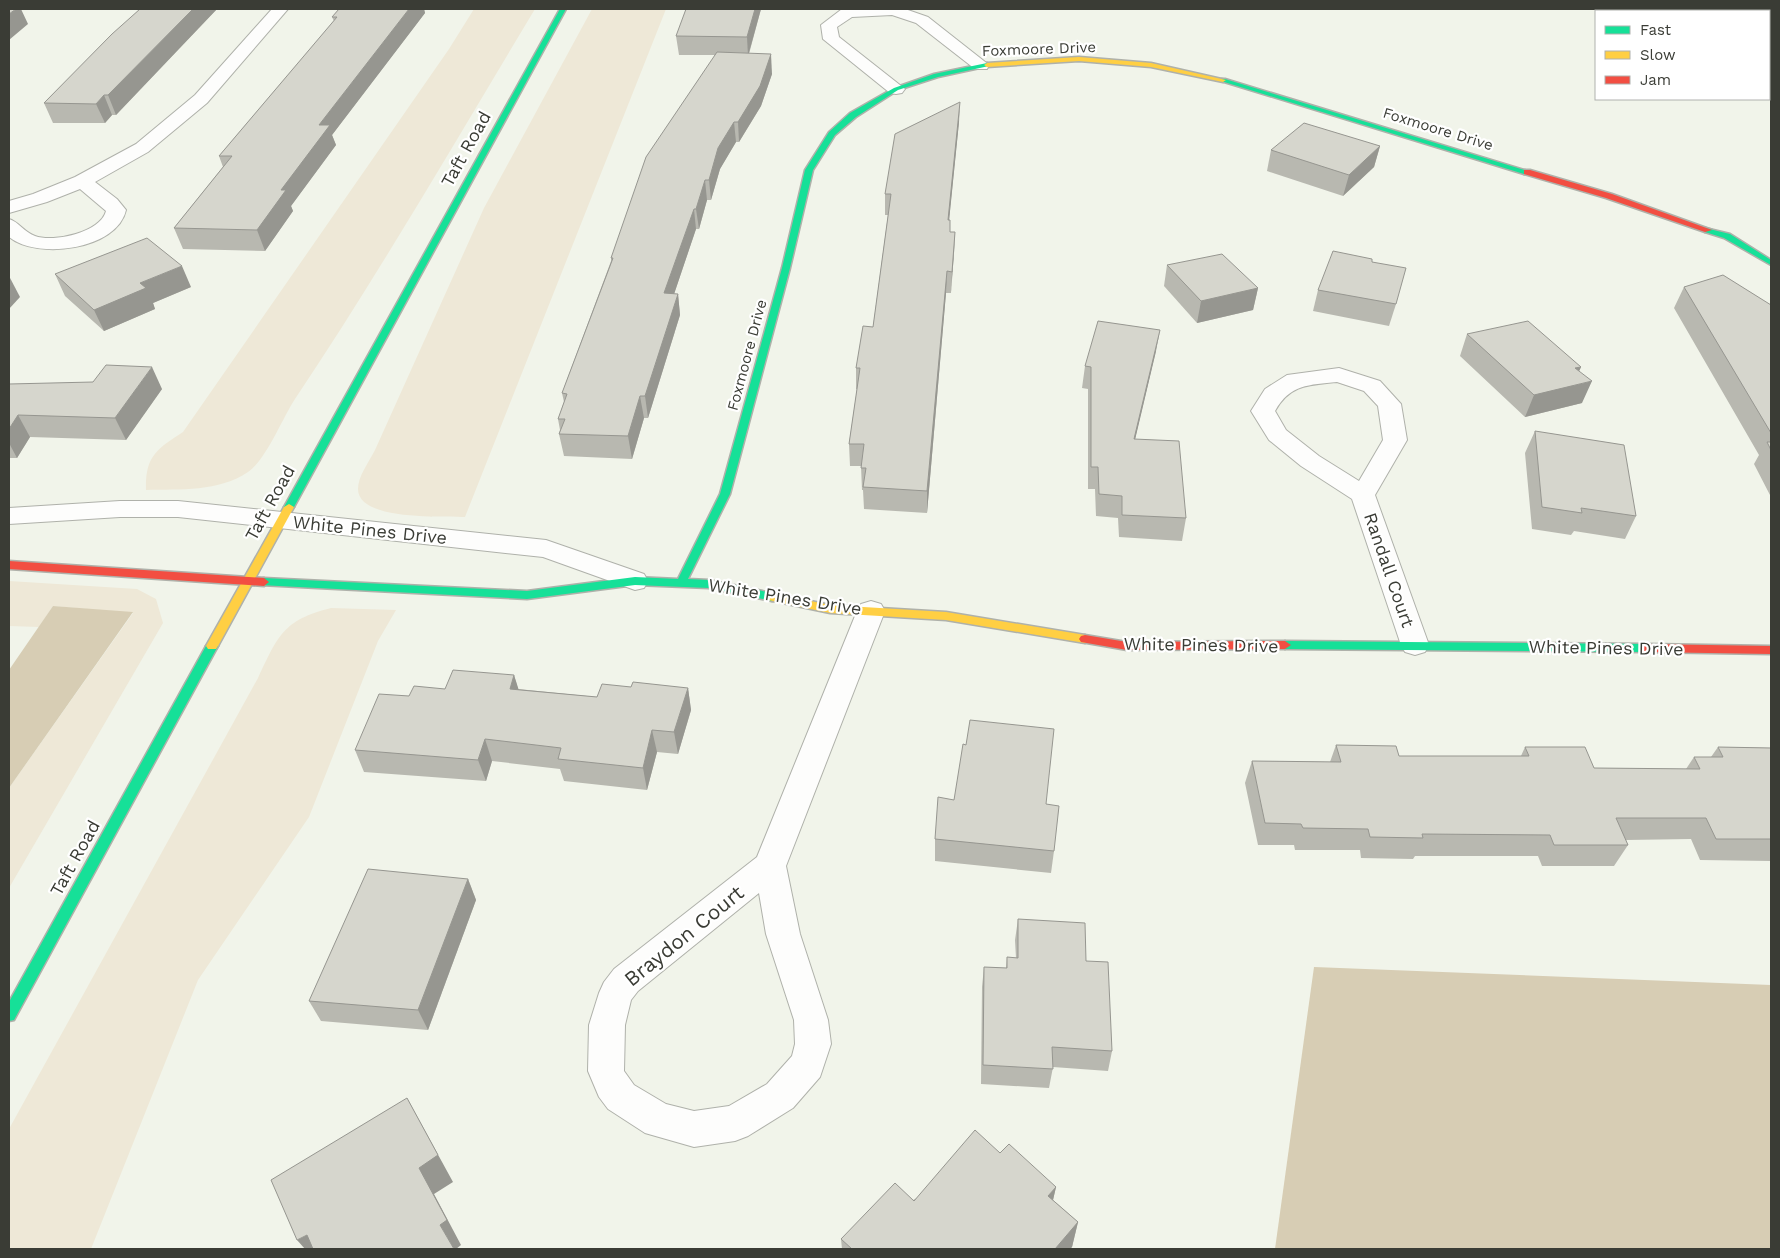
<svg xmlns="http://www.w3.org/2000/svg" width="1780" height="1258" font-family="'Work Sans',sans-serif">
  <rect width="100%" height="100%" fill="#f1f4ea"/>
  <!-- green -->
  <g fill="#eee8d7">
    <path d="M474,9h61c-79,131 -155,263 -240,390 -13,20 -29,61 -47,73 -29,20 -68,17 -102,18 -1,-34 11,-41 37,-58l266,-383z"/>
    <path d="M592,9h74l-201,508c-23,-1 -107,4 -107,-28 0,-13 11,-27 17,-39l109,-242z"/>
    <path d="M9,581l128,8 19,10 7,24 -154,265v-100l124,-175 -80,-7 -14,21 -30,-1z"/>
    <path d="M331,608l65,2 -18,31 -69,176 -111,163 -107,269h-82v-120l249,-451c20,-42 25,-58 73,-70z"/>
  </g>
  <!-- forest -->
  <g fill="#d7cdb4">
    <path d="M53,606l80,6 -124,176v-118z"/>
    <path d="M1314,967l457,18v264h-496z"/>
  </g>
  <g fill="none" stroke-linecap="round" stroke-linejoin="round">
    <defs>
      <g id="street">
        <path d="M272,9h16l-81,94 -59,49 -53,30 22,17 9,11c-9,40 -89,50 -117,27v-18c10,3 15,13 26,17 19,7 66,-4 71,-25l-26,-22 -33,13 -38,11v-12l24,-7 42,-17 61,-33 59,-49z"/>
        <path d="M842,9h63l23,8 61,48 -2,4h-12l-59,-46 -24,-8 -40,2 -15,10 2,10 66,52 -3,4 -6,1 -6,-1 -67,-54 -2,-14z"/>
        <path d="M1339,368l41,13 21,23 6,36 -32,55 54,150 -4,7 -10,3 -10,-3 -4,-7 -49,-146 -51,-33 -32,-26 -18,-29 14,-22 22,-14zM1337,382l27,9 14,15 5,34 -24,41 -40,-25 -33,-26 -11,-19c15,-27 34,-26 62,-29z"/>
        <path d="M120,501h58l368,39 98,34 4,7 -4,7 -9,2 -92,-33 -365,-40h-58l-111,7v-16z"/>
        <path d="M871,601l10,3 4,7 -99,255 14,68 28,86 3,24 -11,33 -27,31 -45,28 -13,5 -41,6 -49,-14 -37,-24 -9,-12 -11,-26 1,-46 10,-32 5,-11 10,-13 143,-112 100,-246 4,-7zM759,893l7,41 28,86 1,24 -3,12 -25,28 -38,22 -35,5 -28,-7 -32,-19 -10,-14 1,-46 6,-25 7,-9z"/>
      </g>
      <g id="fast">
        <path d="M560,9h6l-272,498 -5,3 -4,-1 -1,-2z"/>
        <path d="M987,63l3,2 -1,1 -51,11 -40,13 -42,27 -21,18 -22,35 -23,98 -60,226 -42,85 21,1 63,13 5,4 -1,3 -4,1 -63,-13 -74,-3 -108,14 -267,-14 -1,-3 1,-3 4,-1 263,13 108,-14 43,2 42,-85 62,-226 23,-98 24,-38 21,-19 44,-25 40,-14z"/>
        <path d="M1221,79h4l306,93 -7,2 -303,-93z"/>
        <path d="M1705,228l25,6 41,26v5l-47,-27 -19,-6z"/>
        <path d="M1285,641l361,3 6,4 -6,4 -361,-3 -6,-4z"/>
        <path d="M212,642l6,4 -204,374 -5,1v-19l197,-356z"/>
      </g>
      <g id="slow">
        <path d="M1079,57l72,6 75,17 -3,2 -72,-15 -72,-6 -92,6 -3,-2 3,-2z"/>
        <path d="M289,504l5,3 -76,139 -2,3h-8l-2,-3 78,-139z"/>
        <path d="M772,593l58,12 116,7 139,23 6,4 -6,4 -139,-23 -116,-7 -62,-13 -1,-3z"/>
      </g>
      <g id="jam">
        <path d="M1524,170h6l82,24 100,36 -7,2 -99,-34 -82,-24z"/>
        <path d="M9,561l255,17 5,4 -5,4 -255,-17z"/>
        <path d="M1085,635l42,7 158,-1 6,4 -6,4 -158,1 -46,-8 -2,-3 2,-3z"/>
        <path d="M1646,644l125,2v8l-125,-2 -6,-4z"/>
      </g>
    </defs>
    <!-- street casing -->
    <use href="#street" stroke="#afb1aa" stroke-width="2"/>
    <!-- fast casing -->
    <use href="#fast" stroke="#afb1aa" stroke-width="3"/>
    <!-- slow casing -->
    <use href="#slow" stroke="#afb1aa" stroke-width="3"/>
    <!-- jam casing -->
    <use href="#jam" stroke="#afb1aa" stroke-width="3"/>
    <!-- street -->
    <use href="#street" fill="#fdfdfc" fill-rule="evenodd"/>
    <!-- fast -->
    <use href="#fast" fill="#16e098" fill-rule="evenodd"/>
    <!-- slow -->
    <use href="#slow" fill="#ffcf43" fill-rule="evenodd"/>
    <!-- jam -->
    <use href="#jam" fill="#f24e42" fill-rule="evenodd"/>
  </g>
  <!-- wall -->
  <g fill="#b8b8b0">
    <path d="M140,9h77l-101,106h-4l-7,8h-52l-9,-20z"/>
    <path d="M339,9h85l1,4 -93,122 4,10 -45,61 2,5 -28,40 -82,-2 -9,-21 49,-61 -4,-11 115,-135 -2,-4z"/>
    <path d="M761,9l-12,45 23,20 -11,32 -22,36h-3l-16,27 -9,31h-4l-8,29h-3l-22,65h4l2,21 -32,103h-4l-12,41 -68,-3 -5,-22 1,-4 -2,-11 6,-17 -2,-9 49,-132v-3l104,-203h-36l-3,-19z"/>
    <path d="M959,122l-10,98 1,12h5l-4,61h-5l-19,220 -63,-4 -1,-19h-1l-1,-24h-11l-1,-22 8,-55h-1v-21l17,-41 15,-112h-3v-21z"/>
    <path d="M1380,146l-6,21 -31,29 -76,-25 4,-21z"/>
    <path d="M1372,262l24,42 -7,22 -76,-15 5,-21z"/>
    <path d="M1167,265l91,23 -5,22 -56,13 -33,-37z"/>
    <path d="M55,274l136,13 -38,16 2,6 -51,22 -39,-35z"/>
    <path d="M1684,287l87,18v192l-17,-33 5,-9 -85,-147z"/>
    <path d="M1467,334l114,33 -2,4 3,32 -57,14 -65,-61z"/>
    <path d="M1156,351l-21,88 51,79 -4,23 -63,-4 -1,-19 -22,-2 -1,-27h-7v-100l-6,-1 3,-22z"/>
    <path d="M9,384l153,5 -36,51 -96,-3 -13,21h-8z"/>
    <path d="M1535,431l101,85 -11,23 -51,-8 -3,4 -39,-6 -7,-76z"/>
    <path d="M514,675l4,14 79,8 34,-10 57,1 3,22 -13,44 -21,-2 -10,38 -83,-9 -4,-12 -68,-8 -6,20 -122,-9 -9,-22 90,-61z"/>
    <path d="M1336,745l63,11h122l4,-9 69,21 92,1 8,-12h17l7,-10 53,1v113l-71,-1 -9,-21 -65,1 2,5 -14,21h-72l-4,-10h-123l-2,3 -52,-1 -1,-8h-65l-1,-5h-36l-13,-62 7,-22 78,1z"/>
    <path d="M954,800l92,4 8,47 -3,22 -116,-12v-22z"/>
    <path d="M468,879l8,21 -48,130 -107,-9 -12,-20z"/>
    <path d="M1018,919l68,42 26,90 -4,20 -55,-4 -4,21 -68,-4 1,-97 2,-20 22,1 1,-11 9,1 -1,-18z"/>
    <path d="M1000,1153l56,34 -3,13 25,22 -6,25 -2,2h-228l-1,-10z"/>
  </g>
  <!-- shaded-wall -->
  <g fill="#969690">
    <path d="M16,9h5l7,15 -19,16v-26z"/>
    <path d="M193,9h24l-101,106 -8,-20z"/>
    <path d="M409,9h15l1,4 -93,122 4,10 -45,61 2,5 -28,40 -8,-21 62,-105z"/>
    <path d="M755,9h6l-13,47 -1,-19z"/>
    <path d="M771,54l1,20 -11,32 -22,36 -1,-20z"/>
    <path d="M104,95l8,20 -7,8 -9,-19z"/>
    <path d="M960,102l-1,20 -12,119 1,-21z"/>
    <path d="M734,122l2,20 -16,27 -9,31 -2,-20 9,-32z"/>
    <path d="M1380,146l-6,21 -31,29 6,-21z"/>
    <path d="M705,180l2,20 -8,29 -3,-20z"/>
    <path d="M694,209l2,20 -29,86 -3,-22z"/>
    <path d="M955,232l-1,21 -3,40 1,-21z"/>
    <path d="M182,266l9,21 -38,16 2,6 -51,22 -10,-21 46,-27z"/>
    <path d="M947,271l-1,22 -19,220v-22z"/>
    <path d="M9,276l11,21 -11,12z"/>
    <path d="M1258,288l-5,22 -56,13 4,-22z"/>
    <path d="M678,294l2,21 -32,103 -3,-22z"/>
    <path d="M1160,330l-4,21 -26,110 4,-22z"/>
    <path d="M152,367l10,22 -36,51 -11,-22z"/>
    <path d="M1581,367l-9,19 20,-5 -10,22 -57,14 9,-22 41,-27z"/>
    <path d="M640,396l4,22 -12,41 -4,-23z"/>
    <path d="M18,415l12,22 -13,21 -8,-15v-14z"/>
    <path d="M514,675l7,22 -11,-8z"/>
    <path d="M688,688l3,22 -13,44 -4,-22z"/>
    <path d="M652,730l5,22 -10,38 -4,-22z"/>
    <path d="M485,739l7,22 -6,20 -8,-21z"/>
    <path d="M468,879l8,21 -48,130 -10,-20z"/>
    <path d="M407,1098l46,84 -19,12 27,51 -5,4h-2l-14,-24 -21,-57z"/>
    <path d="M1056,1187l-6,26 -2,-17z"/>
    <path d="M1078,1222l-6,25 -2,2h-15z"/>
    <path d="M307,1235l11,14h-13l-8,-9z"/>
  </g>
  <!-- building -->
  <g fill="#d6d6cd" stroke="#969690">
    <path d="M9,9h7l-7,5z"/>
    <path d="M140,9h53l-85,86h-4l-8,9 -52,-1 68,-69z"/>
    <path d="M339,9h70l-90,116h11l-49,65h5l-29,40 -83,-2 58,-72h-13l118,-139h-5z"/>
    <path d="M686,9h69l-8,28 -71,-1z"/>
    <path d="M717,52l54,2 -11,32 -22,36h-4l-16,26 -9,32h-4l-9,29h-2l-30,84 14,1 -33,102h-5l-12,40 -69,-2 6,-15h-7l9,-25 -5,-1 51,-135h-2l35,-101z"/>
    <path d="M960,102l-12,118h2v12h5l-3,40 -5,-1 -20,220 -64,-4 3,-19h-5l3,-24h-15l11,-76h-4l7,-42 10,1 18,-133h-6l10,-60z"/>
    <path d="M1304,123l76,23 -31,29 -78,-25z"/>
    <path d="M147,238l35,28 -42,17 6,5 -52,22 -39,-36z"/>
    <path d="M1333,251l39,8v3l34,6 -10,36 -78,-14z"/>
    <path d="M1222,254l36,34 -57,13 -34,-36z"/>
    <path d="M1723,275l48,30v128l-87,-146z"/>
    <path d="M1098,321l62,9 -26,109 45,2 7,77 -64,-3v-19l-23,-2 -1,-27h-7v-100l-6,-1z"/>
    <path d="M1528,321l53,46 -6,1 17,13 -58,14 -67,-61z"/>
    <path d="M106,365l46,2 -37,51 -97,-3 -9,14v-45l84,-2z"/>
    <path d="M1535,431l89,14 12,71 -55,-8 1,5 -40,-6z"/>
    <path d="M1767,442h4v8z"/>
    <path d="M453,670l61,5 -4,14 87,8 5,-13 29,3 2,-5 55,6 -14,44 -22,-2 -9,38 -85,-9 3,-11 -76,-9 -7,21 -123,-10 24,-56 30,2 5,-10 31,3z"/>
    <path d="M970,720l84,9 -8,75 13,2 -5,45 -119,-12 3,-42 16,3 9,-56 3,1z"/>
    <path d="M1336,745l60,1 3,10h130l-4,-9h60l9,21 106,1 -6,-12h29l-5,-10 53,1v91h-55l-10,-21h-90l12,27h-74l-4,-10 -128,-1 1,4 -53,-1 -2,-8 -65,-1 -2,-4 -36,-1 -13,-62 89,1z"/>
    <path d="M368,869l100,10 -50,131 -109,-9z"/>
    <path d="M1018,919l67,4 1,38 22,1 4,89 -60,-4 1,22 -70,-4 1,-98 23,1v-11l11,1z"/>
    <path d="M407,1098l31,57 -19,13 28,52 -7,5 14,24h-141l-6,-14 -10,5 -26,-60z"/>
    <path d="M975,1130l25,23 9,-9 47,43 -8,9 30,26 -23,27h-203l-11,-10 54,-56 19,18z"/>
  </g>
  <g text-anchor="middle" stroke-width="4.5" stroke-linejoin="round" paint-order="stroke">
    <!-- far-street labels -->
    <g font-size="15" fill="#3a3c35" stroke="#fff">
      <text transform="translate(1039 49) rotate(-2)" y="5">Foxmoore Drive</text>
      <text transform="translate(1438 129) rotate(17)" y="5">Foxmoore Drive</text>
      <text transform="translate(747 355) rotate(-75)" y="5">Foxmoore Drive</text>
    </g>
    <!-- street labels -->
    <g font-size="18" fill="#3a3c35" stroke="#fff">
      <text transform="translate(466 149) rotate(-61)" y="6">Taft Road</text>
      <text transform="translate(270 503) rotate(-61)" y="6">Taft Road</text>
      <text transform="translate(370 530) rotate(6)" y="6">White Pines Drive</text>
      <text transform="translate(1389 570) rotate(71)" y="6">Randall Court</text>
      <text transform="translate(785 597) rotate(9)" y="6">White Pines Drive</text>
      <text transform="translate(1201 645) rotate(1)" y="6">White Pines Drive</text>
      <text transform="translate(1606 648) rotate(1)" y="6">White Pines Drive</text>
      <text transform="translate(75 858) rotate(-61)" y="6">Taft Road</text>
    </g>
    <!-- near-street labels -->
    <g font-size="21" fill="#3a3c35" stroke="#fff">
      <text transform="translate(684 936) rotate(-39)" y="7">Braydon Court</text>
    </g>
  </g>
  <!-- border -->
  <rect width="1780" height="1258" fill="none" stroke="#3a3c35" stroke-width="20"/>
  <!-- legend -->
  <rect x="1595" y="10" width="175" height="90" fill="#ffffff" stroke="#b0b1ae"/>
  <rect x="1605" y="26" width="25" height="8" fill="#16e098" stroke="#b0b1ae"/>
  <text x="1640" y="35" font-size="15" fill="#3a3c35">Fast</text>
  <rect x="1605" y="51" width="25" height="8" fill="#ffcf43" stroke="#b0b1ae"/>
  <text x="1640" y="60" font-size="15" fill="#3a3c35">Slow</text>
  <rect x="1605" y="76" width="25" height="8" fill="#f24e42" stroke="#b0b1ae"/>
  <text x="1640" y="85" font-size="15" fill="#3a3c35">Jam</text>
</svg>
